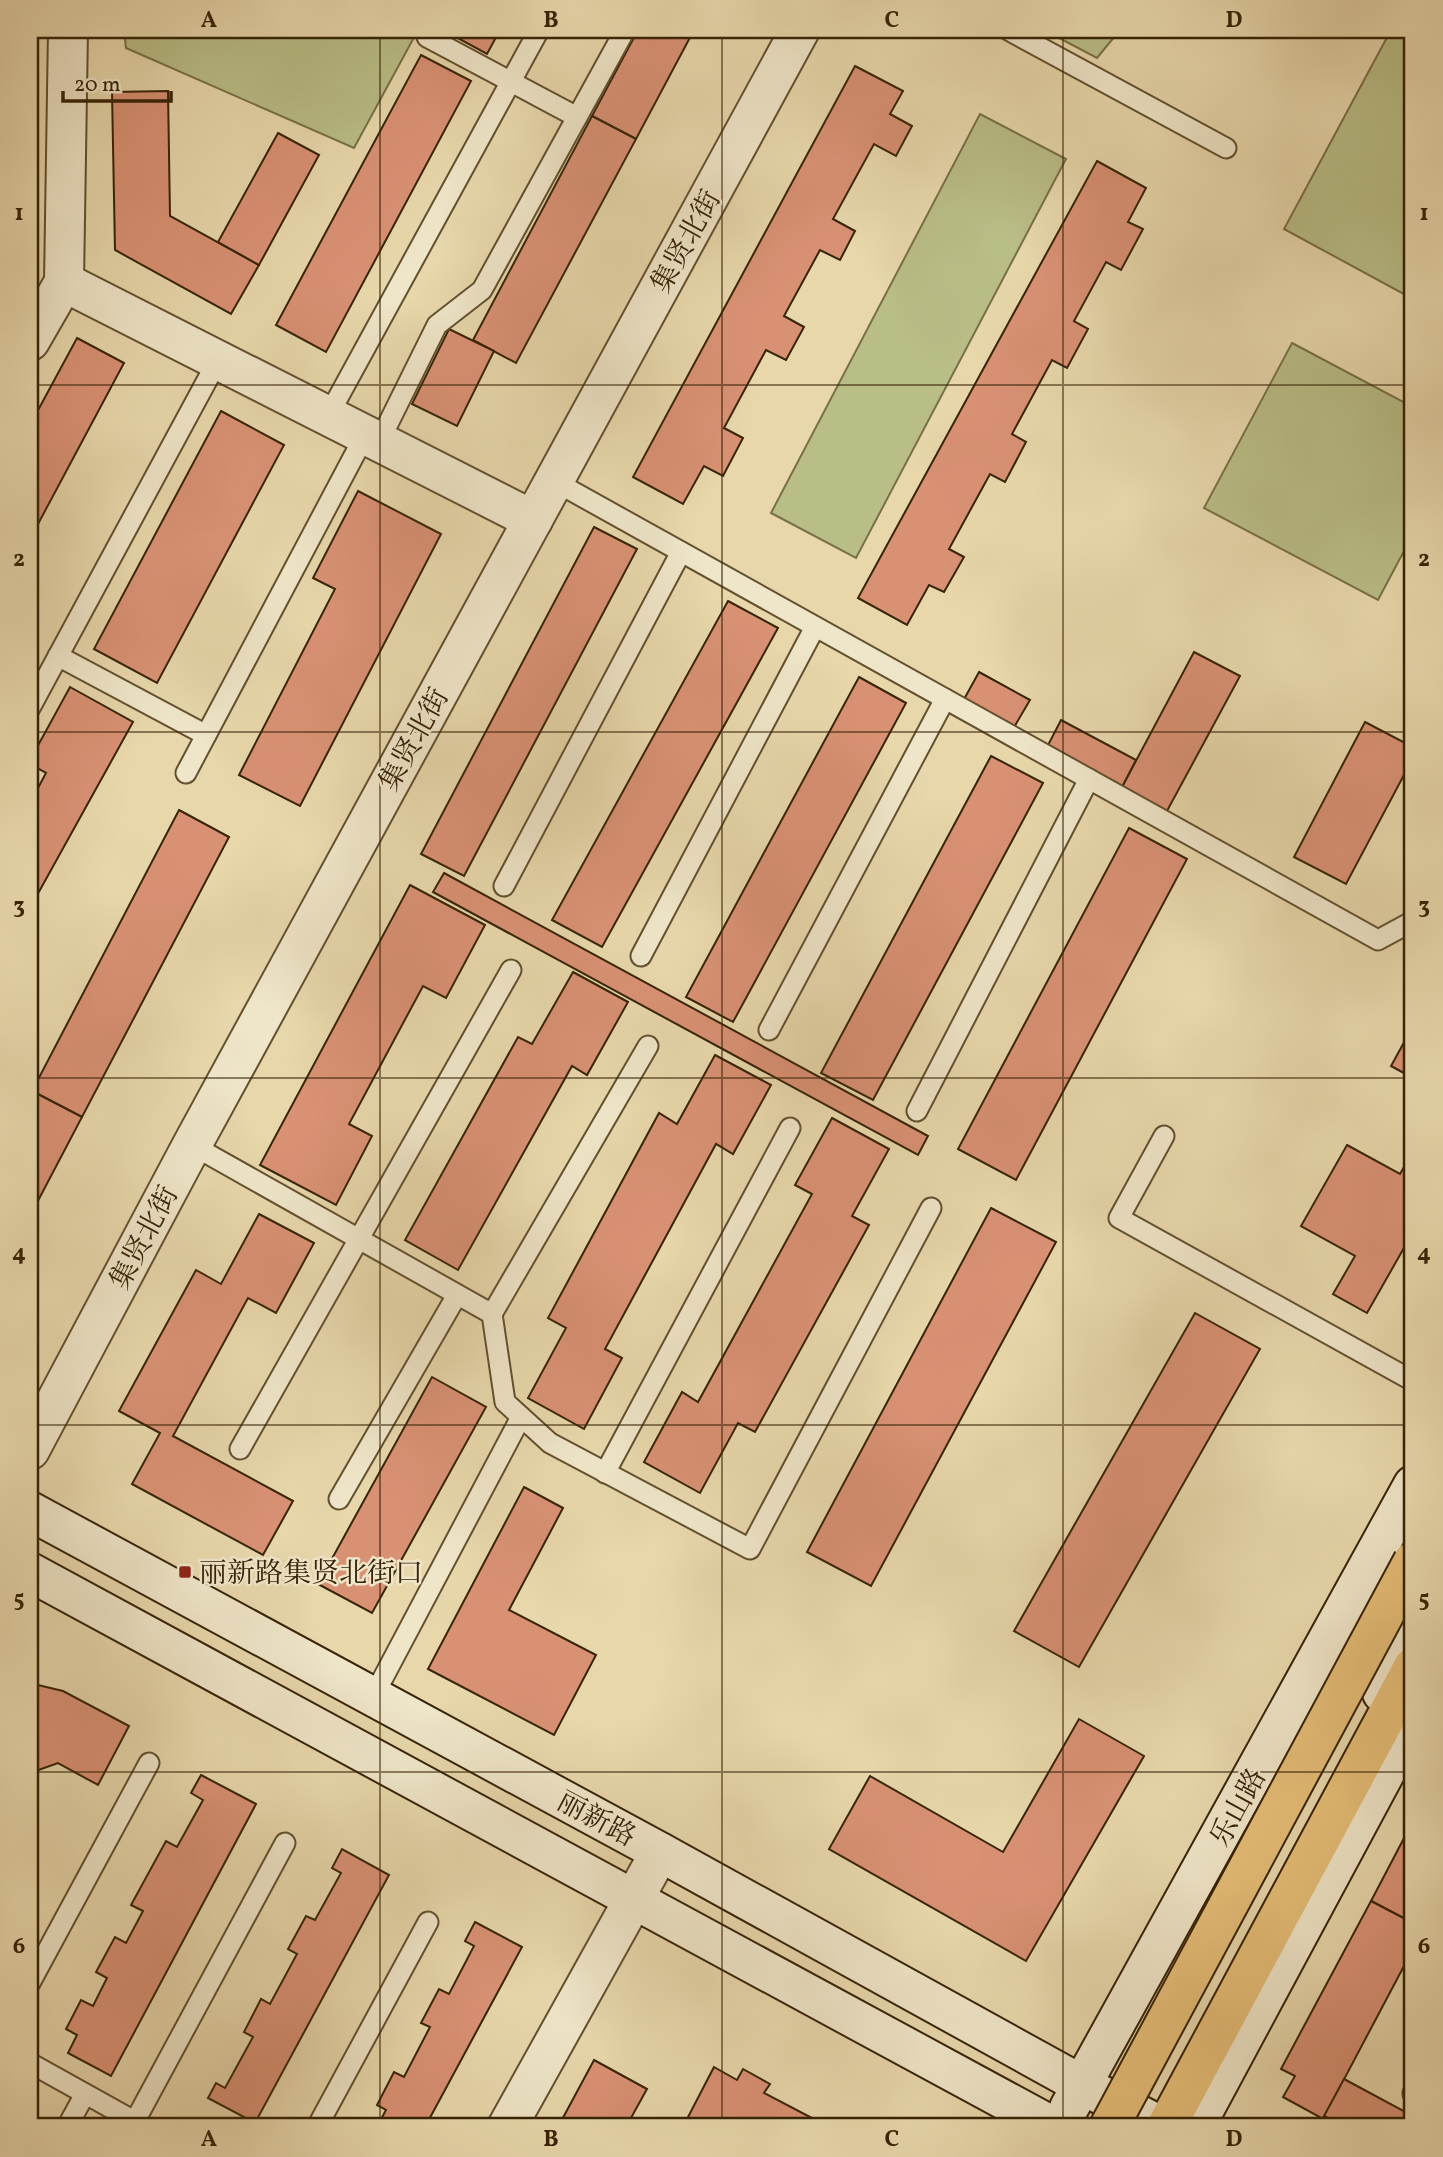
<svg xmlns="http://www.w3.org/2000/svg" width="1443" height="2157" font-family="Vollkorn,'Noto Serif SC',serif">
  <rect width="100%" height="100%" fill="#e7d7ab"/>
  <filter id="stains"><feTurbulence type="fractalNoise" baseFrequency=".00286" numOctaves="4"/><feColorMatrix values="0 0 0 0 .2 0 0 0 0 .09 0 0 0 0 .02 0 0 0 .5 -.17"/></filter>
  <radialGradient id="worn" r=".72"><stop offset=".6" stop-color="#630" stop-opacity="0"/><stop offset="1" stop-color="#630" stop-opacity=".3"/></radialGradient>
  <!-- green -->
  <g fill="#b9bd86" stroke="#787046" stroke-width="2">
    <path d="M124,30h294l-64,118 -228,-100z"/>
    <path d="M1044,30h76l-23,28z"/>
    <path d="M1391,30l22,13v256l-129,-70z"/>
    <path d="M980,114l86,45 -210,399 -85,-45z"/>
    <path d="M1292,343l121,64v127l-35,66 -174,-92z"/>
  </g>
  <!-- building -->
  <g fill="#d99174" stroke="#372306" stroke-width="2">
    <path d="M443,30h57l-13,24z"/>
    <path d="M638,30h56l-58,109 -44,-23z"/>
    <path d="M421,55l50,26 -145,271 -50,-27z"/>
    <path d="M855,66l48,25 -13,23 22,12 -16,30 -22,-12 -41,75 22,12 -15,29 -20,-10 -36,66 20,11 -18,33 -20,-10 -42,78 19,10 -20,38 -19,-10 -21,38 -50,-27z"/>
    <path d="M168,91l2,125 89,49 -28,49 -116,-64 -3,-158z"/>
    <path d="M592,116l44,23 -120,224 -43,-23z"/>
    <path d="M278,133l41,22 -60,110 -41,-23z"/>
    <path d="M1097,161l49,27 -18,34 15,7 -22,41 -15,-8 -32,59 14,8 -21,39 -15,-8 -40,74 14,8 -21,40 -15,-8 -41,75 15,8 -20,35 -15,-7 -22,40 -49,-27z"/>
    <path d="M449,329l45,22 -37,75 -45,-22z"/>
    <path d="M77,338l47,25 -94,176v-114z"/>
    <path d="M221,411l63,34 -127,238 -63,-34z"/>
    <path d="M358,491l83,43 -141,272 -61,-31 96,-186 -22,-11z"/>
    <path d="M594,527l43,22 -173,327 -43,-22z"/>
    <path d="M728,601l50,27 -176,319 -50,-27z"/>
    <path d="M1194,652l46,24 -73,135 -45,-24z"/>
    <path d="M979,672l51,28 -17,29 -50,-28z"/>
    <path d="M859,677l47,26 -173,319 -47,-25z"/>
    <path d="M70,687l63,35 -103,186v-105l16,-30 -16,-9v-4z"/>
    <path d="M1061,720l75,40 -14,27 -75,-40z"/>
    <path d="M1365,722l48,25v11l-67,126 -52,-27z"/>
    <path d="M991,756l52,27 -170,317 -52,-27z"/>
    <path d="M179,810l50,27 -147,280 -50,-26z"/>
    <path d="M1129,828l58,31 -171,321 -58,-31z"/>
    <path d="M444,873l484,263 -10,19 -485,-263z"/>
    <path d="M410,885l75,40 -39,73 -23,-12 -74,138 23,12 -36,69 -76,-40z"/>
    <path d="M573,972l55,30 -41,73 -15,-9 -114,204 -53,-30 113,-203 14,7z"/>
    <path d="M1413,1026v52l-22,-12z"/>
    <path d="M715,1055l56,30 -38,69 -17,-10 -111,205 17,9 -38,71 -56,-31 38,-70 -18,-10 111,-205 18,11z"/>
    <path d="M32,1091l50,26 -52,99v-122z"/>
    <path d="M832,1118l57,31 -37,67 17,9 -114,207 -17,-9 -38,70 -56,-31 38,-70 16,10 114,-208 -17,-9z"/>
    <path d="M1347,1145l53,29 13,-23v81l-46,81 -34,-19 22,-38 -54,-30z"/>
    <path d="M991,1208l65,34 -185,344 -64,-34z"/>
    <path d="M259,1214l55,29 -38,70 -28,-15 -75,138 120,65 -30,54 -131,-71 28,-51 -41,-22 77,-141 25,14z"/>
    <path d="M1195,1313l65,36 -181,318 -65,-36z"/>
    <path d="M432,1377l54,30 -114,206 -54,-29z"/>
    <path d="M524,1487l39,21 -54,102 87,45 -42,80 -126,-66z"/>
    <path d="M30,1685h8l25,6 66,35 -31,59 -40,-22 -28,10z"/>
    <path d="M1079,1719l65,37 -118,205 -197,-112 41,-73 133,76z"/>
    <path d="M201,1775l55,29 -145,272 -43,-23 9,-18 -11,-6 15,-29 12,6 14,-28 -11,-6 19,-35 11,6 17,-32 -12,-6 35,-64 11,6 26,-47 -12,-7z"/>
    <path d="M1413,1821v102l-42,-22z"/>
    <path d="M342,1849l47,26 -134,248 -47,-25 8,-15 9,5 28,-51 -9,-5 17,-33 9,5 27,-50 -9,-5 18,-33 9,4 26,-47 -9,-5z"/>
    <path d="M1371,1901l42,22v26l-90,170 -40,-22 12,-21 -14,-7z"/>
    <path d="M475,1922l47,25 -97,180h-48l9,-17 -9,-5 17,-33 10,5 26,-50 -9,-4 18,-34 10,5 25,-48 -9,-5z"/>
    <path d="M594,2060l53,29 -21,38h-68z"/>
    <path d="M714,2067l23,13 6,-11 27,15 -6,9 65,34h-110l-12,-6 -4,6 -16,-8z"/>
    <path d="M1344,2079l69,37v11h-67l-22,-11z"/>
  </g>
  <g fill="none" stroke-linecap="round" stroke-linejoin="round">
    <defs>
      <g id="lane">
        <path d="M1008,30l218,118"/>
        <path d="M427,37l150,80"/>
        <path d="M328,416l211,-386"/>
        <path d="M379,442l58,-117 45,-35 143,-260"/>
        <path d="M554,481l824,459 35,-19"/>
        <path d="M58,656l148,79"/>
        <path d="M30,708l188,-348"/>
        <path d="M186,773l179,-338"/>
        <path d="M504,886l177,-334"/>
        <path d="M641,956l174,-329"/>
        <path d="M769,1030l176,-331"/>
        <path d="M917,1111l172,-332"/>
        <path d="M1164,1136l-45,82 294,163"/>
        <path d="M192,1145l300,169 156,-268"/>
        <path d="M492,1314l13,88 45,41 200,106 181,-341"/>
        <path d="M240,1449l271,-479"/>
        <path d="M605,1473l185,-345"/>
        <path d="M339,1499l118,-204"/>
        <path d="M373,1697l148,-280"/>
        <path d="M30,1983l119,-220"/>
        <path d="M30,2063l115,64"/>
        <path d="M1413,2094v-1"/>
        <path d="M135,2121l150,-278"/>
        <path d="M67,2127l18,-33"/>
        <path d="M317,2127l111,-205"/>
      </g>
      <g id="street">
        <path d="M64,282l469,238"/>
        <path d="M30,341l34,-59 4,-252"/>
        <path d="M30,1450l162,-305 608,-1115"/>
        <path d="M507,2127l153,-275"/>
      </g>
      <g id="secondary">
        <path d="M30,1511l630,341 424,234 79,41"/>
        <path d="M30,1572l1024,555"/>
        <path d="M1382,1693l31,-55"/>
        <path d="M1069,2108l344,-623"/>
        <path d="M1195,2127l218,-406"/>
      </g>
      <path id="primary" d="M1166,2127l247,-460"/>
    </defs>
    <!-- lane casing -->
    <use href="#lane" stroke="#63502f" stroke-width="23"/>
    <!-- street casing -->
    <use href="#street" stroke="#63502f" stroke-width="42"/>
    <!-- secondary casing -->
    <use href="#secondary" stroke="#372306" stroke-width="42"/>
    <!-- primary casing -->
    <use href="#primary" stroke="#372306" stroke-width="42"/>
    <!-- lane -->
    <use href="#lane" stroke="#efe5c8" stroke-width="19"/>
    <!-- street -->
    <use href="#street" stroke="#efe5c8" stroke-width="38"/>
    <!-- secondary -->
    <use href="#secondary" stroke="#efe5c8" stroke-width="38"/>
    <!-- primary -->
    <use href="#primary" stroke="#e4bc76" stroke-width="38"/>
    <defs>
      <path id="primary-bridge" d="M1109,2127l304,-566"/>
    </defs>
    <!-- primary-bridge casing -->
    <use href="#primary-bridge" stroke="#372306" stroke-width="42" stroke-linecap="butt"/>
    <!-- primary-bridge -->
    <use href="#primary-bridge" stroke="#e4bc76" stroke-width="38"/>
  </g>
  <!-- grid -->
  <path fill="none" stroke="#372306" stroke-width="2" stroke-opacity="0.55" d="M380,30v2097M722,30v2097M1063,30v2097M30,385h1383M30,732h1383M30,1078h1383M30,1425h1383M30,1772h1383"/>
  <!-- markers -->
  <rect fill="#8f2418" stroke="#efe5c8" stroke-width="2.5" x="178" y="1565" width="14" height="14" rx="3.5"/>
  <g text-anchor="middle" stroke-width="5" stroke-linejoin="round" paint-order="stroke">
    <!-- street labels -->
    <g font-size="28" fill="#372306" stroke="#efe5c8">
      <text transform="translate(685 241) rotate(-61)" y="10">集贤北街</text>
      <text transform="translate(413 739) rotate(-61)" y="10">集贤北街</text>
      <text transform="translate(143 1237) rotate(-62)" y="10">集贤北街</text>
      <text transform="translate(1237 1807) rotate(-61)" y="10">乐山路</text>
      <text transform="translate(597 1818) rotate(28)" y="10">丽新路</text>
    </g>
    <!-- poi labels -->
    <g font-size="28" fill="#372306" stroke="#efe5c8" text-anchor="start">
      <text x="199" y="1582">丽新路集贤北街口</text>
    </g>
  </g>
  <!-- margin -->
  <rect width="1443" height="2157" fill="none" stroke="#e7d7ab" stroke-width="77"/>
  <!-- scale -->
  <path d="M63 91v10h108v-10" fill="none" stroke="#372306" stroke-width="3.5"/>
  <text x="74" y="91" font-size="21" fill="#372306" stroke="#efe5c8" stroke-width="5" paint-order="stroke">20 m</text>
  <rect x="38" y="38" width="1366" height="2080" fill="none" stroke="#372306" stroke-width="2.5"/>
  <g font-size="23" text-anchor="middle" font-weight="bold" fill="#372306">
    <text x="209" y="27">A</text>
    <text x="551" y="27">B</text>
    <text x="892" y="27">C</text>
    <text x="1234" y="27">D</text>
    <text x="19" y="220">1</text>
    <text x="1424" y="220">1</text>
    <text x="19" y="566">2</text>
    <text x="1424" y="566">2</text>
    <text x="19" y="913">3</text>
    <text x="1424" y="913">3</text>
    <text x="19" y="1260">4</text>
    <text x="1424" y="1260">4</text>
    <text x="19" y="1606">5</text>
    <text x="1424" y="1606">5</text>
    <text x="19" y="1953">6</text>
    <text x="1424" y="1953">6</text>
    <text x="209" y="2146">A</text>
    <text x="551" y="2146">B</text>
    <text x="892" y="2146">C</text>
    <text x="1234" y="2146">D</text>
  </g>
  <rect width="100%" height="100%" filter="url(#stains)"/>
  <rect width="100%" height="100%" fill="url(#worn)"/>
</svg>
